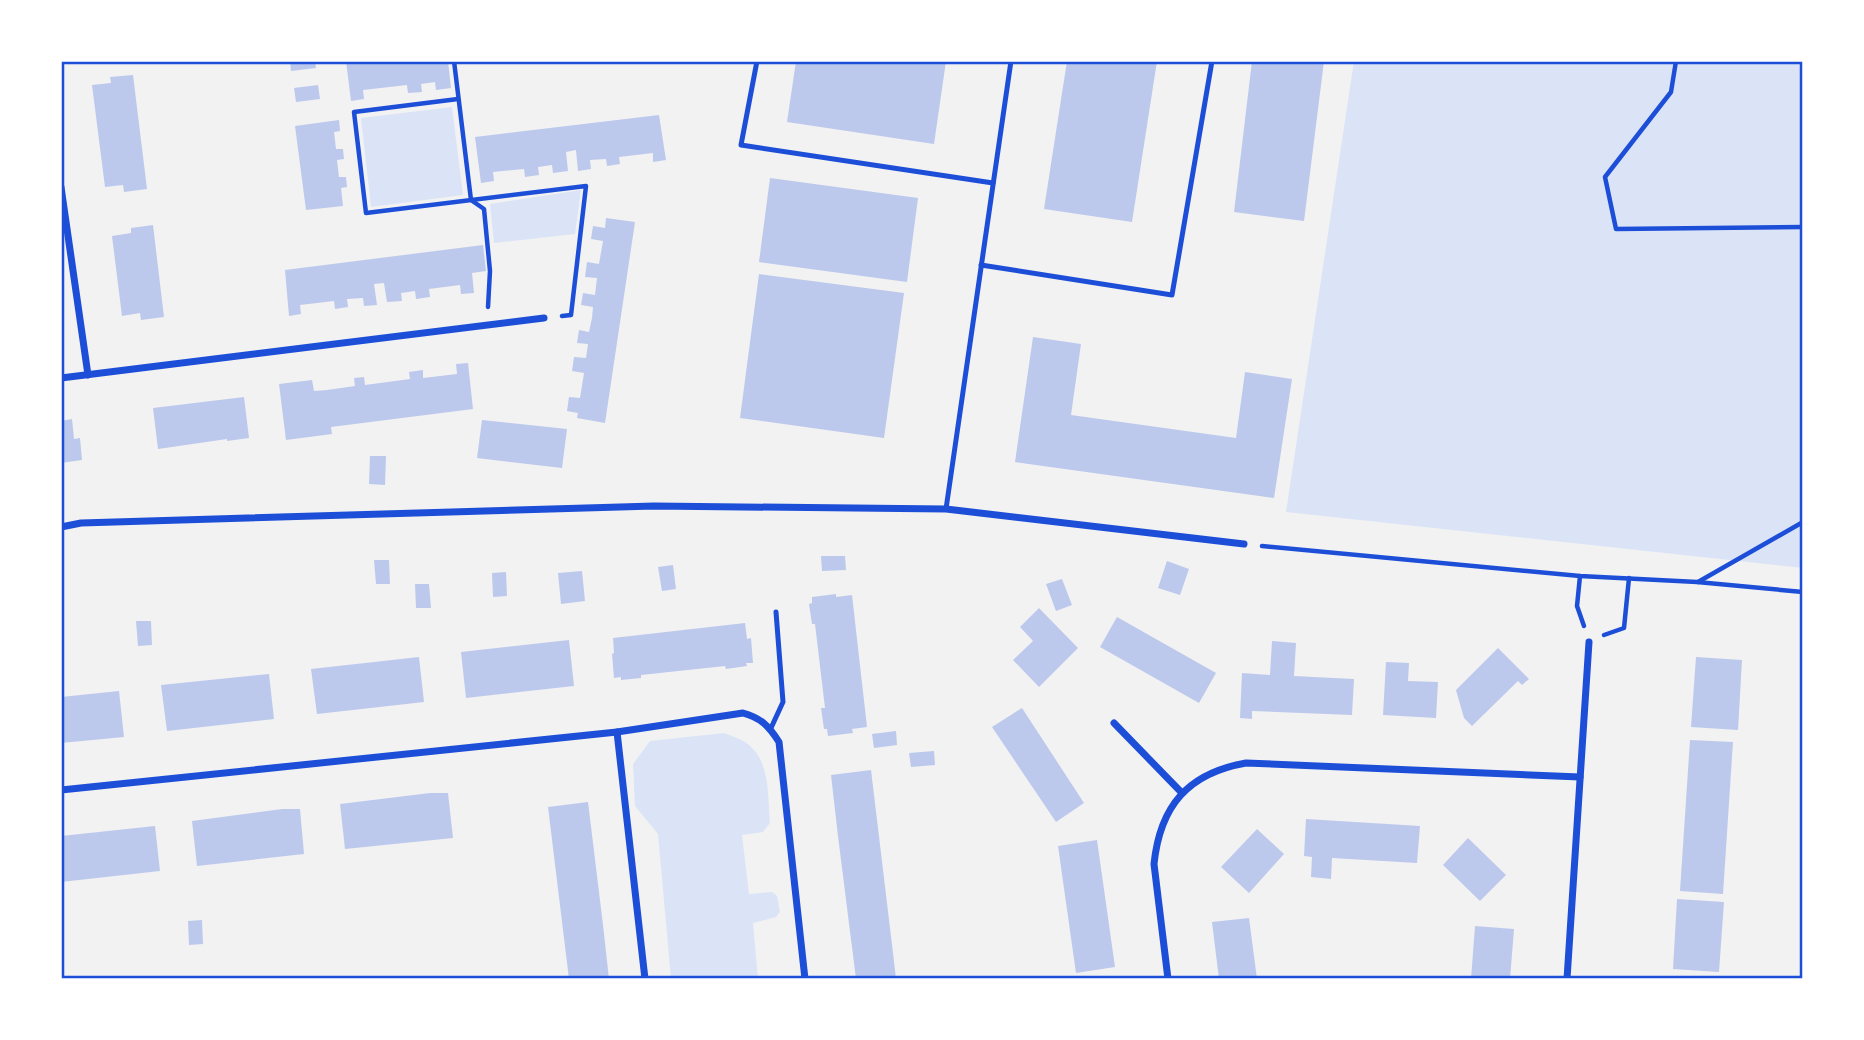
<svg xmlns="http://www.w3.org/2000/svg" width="1864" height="1040" font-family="'Varela Round',sans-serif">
  <rect width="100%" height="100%" fill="#f2f2f2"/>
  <!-- green -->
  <g fill="#dbe4f7">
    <path d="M1354,61h449v507l-517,-56z"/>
    <path d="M452,107l11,88 -92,12 -10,-89z"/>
    <path d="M581,190l-6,44 -81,9 -4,-39z"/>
    <path d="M724,733c10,4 22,7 29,16 17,17 15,52 17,74l-7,9 -21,3 7,59 23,-2 5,4 3,16 -4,5 -23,6 5,56h-87l-13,-145 -23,-28 -2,-42 17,-23z"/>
  </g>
  <!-- building -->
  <g fill="#bdc9ec">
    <path d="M290,61h25l1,7 -25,3z"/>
    <path d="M346,61h102l3,27 -15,2 -1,-8 -14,2 1,8 -14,1 -1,-8 -44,5 1,9 -13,2z"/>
    <path d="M796,61h150l-12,83 -147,-22z"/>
    <path d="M1067,61h90l-25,161 -88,-13z"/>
    <path d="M1252,61h72l-20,160 -70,-9z"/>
    <path d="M133,75l14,114 -23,3 -1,-7 -18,2 -13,-102 19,-2 -1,-6z"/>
    <path d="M318,85l2,14 -24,3 -2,-14z"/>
    <path d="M659,115l7,45 -13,2v-9l-34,4 1,7 -13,2 -1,-7 -16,1 1,9 -13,2 -2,-21 -10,2 2,19 -15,2 -1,-8 -14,2 1,8 -14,2 -1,-8 -31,3 1,9 -13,2 -6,-46z"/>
    <path d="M339,120l1,11 -6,1 2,17h7l1,10 -7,1 2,17h7l1,10 -6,1 2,18 -37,4 -11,-84z"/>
    <path d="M770,178l148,20 -11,84 -148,-20z"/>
    <path d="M606,218l29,4 -30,201 -28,-5 1,-5 -11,-2 2,-14 11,1 4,-25 -12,-2 2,-14 12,1 2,-14 -11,-1 2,-13 10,2 3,-14 1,-11 -12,-2 2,-12 12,2 2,-17 -12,-1 2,-15 12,2 4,-23 -12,-2 2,-13 12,2z"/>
    <path d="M153,225l11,92 -23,3 -1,-7 -18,3 -10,-80 19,-3v-5z"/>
    <path d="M483,245l3,26 -14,2 2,20 -13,1 -1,-9 -31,4 1,8 -14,2 -1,-8 -14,2 1,8 -15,1 -3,-19 -10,1 3,21 -13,1 -1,-8 -16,1 1,8 -13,2 -1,-8 -34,4 1,9 -12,2 -4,-46z"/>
    <path d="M759,274l145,19 -20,145 -144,-20z"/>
    <path d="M1033,337l48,7 -10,71 165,23 9,-66 47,7 -18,119 -259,-36z"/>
    <path d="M468,363l5,46 -142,18 1,7 -46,6 -7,-56 33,-4 2,11 13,-1 28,-4 -1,-8 10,-1 1,8 45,-6 -1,-7 14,-2v8l34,-4 -1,-10z"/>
    <path d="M244,397l5,41 -22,3v-2l-69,10 -5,-41z"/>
    <path d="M72,419l2,20 6,-1 2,22 -21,3v-42z"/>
    <path d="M482,420l85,9 -5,39 -85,-10z"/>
    <path d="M370,456h16l-1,29 -16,-1z"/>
    <path d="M821,556h24l1,14 -24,1z"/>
    <path d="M374,560h15l1,24h-14z"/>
    <path d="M1167,561l22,8 -9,26 -22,-7z"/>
    <path d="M673,565l3,24 -14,2 -4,-24z"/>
    <path d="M582,571l3,30 -24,3 -3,-31z"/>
    <path d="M506,572l1,24 -14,1 -1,-24z"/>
    <path d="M1062,579l10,26 -16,6 -10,-27z"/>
    <path d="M415,584h14l2,24h-15z"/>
    <path d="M836,594v3l16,-2 15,132 -15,2 1,4 -25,3 -1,-7h-3l-3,-21h4l-10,-84h-3l-3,-20 3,-1v-6z"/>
    <path d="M1039,608l39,40 -39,39 -26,-27 20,-19 -13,-14z"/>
    <path d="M1117,617l99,56 -17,30 -99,-56z"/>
    <path d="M136,621h15l1,24 -14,1z"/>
    <path d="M745,623l2,16 4,-1 2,25h-7l1,3 -21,3 -1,-3 -84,9v3l-20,2v-3l-7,1 -2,-24 2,-1 -1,-15z"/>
    <path d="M569,640l5,46 -108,12 -5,-46z"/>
    <path d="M1272,641l24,2 -2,33 60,3 -2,36 -100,-4v8l-12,-1 2,-45 28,2z"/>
    <path d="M1498,648l31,31 -7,6 -4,-4 -46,45 -8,-8 -8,-28z"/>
    <path d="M419,657l5,45 -107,12 -6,-45z"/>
    <path d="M1696,657l46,3 -4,70 -47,-3z"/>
    <path d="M1386,662l23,1 -1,18 30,1 -2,36 -53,-3z"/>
    <path d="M269,674l5,45 -107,12 -6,-46z"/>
    <path d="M119,691l5,46 -63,6v-46z"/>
    <path d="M1022,708l62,95 -28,19 -64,-95z"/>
    <path d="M896,731l1,14 -23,3 -2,-14z"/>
    <path d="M1690,740l43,2 -10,152 -43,-3z"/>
    <path d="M934,751l1,14 -24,2 -2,-14z"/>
    <path d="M871,770l22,183 3,26h-40l-18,-143 -7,-61z"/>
    <path d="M430,793h18l5,45 -108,11 -5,-45z"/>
    <path d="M588,802l15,123 6,54h-40l-21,-172z"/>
    <path d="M282,809h18l4,45 -107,12 -5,-45z"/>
    <path d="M1306,819l114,7 -3,37 -85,-5 -1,21 -20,-2 1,-20 -8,-1z"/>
    <path d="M155,826l5,45 -99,11v-46z"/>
    <path d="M1257,829l27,25 -35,39 -28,-26z"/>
    <path d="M1468,838l38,37 -26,26 -37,-36z"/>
    <path d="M1097,840l18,127 -39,6 -18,-127z"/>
    <path d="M1677,899l47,3 -5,70 -46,-3z"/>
    <path d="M1249,918l8,61h-38l-7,-57z"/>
    <path d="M202,920l1,24 -14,1 -1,-24z"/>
    <path d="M1475,926l39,3 -4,50h-39z"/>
  </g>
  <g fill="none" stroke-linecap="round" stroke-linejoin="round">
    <!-- path -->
    <g stroke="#1d4ed8" stroke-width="4.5">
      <path d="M454,61l17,139 13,9 6,62 -2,36"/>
      <path d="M1676,61l-5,31 -66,85 11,52 187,-2"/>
      <path d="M458,99l-104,13 12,101 220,-27 -15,129 -9,1"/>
      <path d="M1262,546l318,30 117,6 106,10"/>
      <path d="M1580,576l-3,30 7,20"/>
      <path d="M1698,582l105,-60"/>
      <path d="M1604,635l20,-7 5,-50"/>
    </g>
    <!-- service -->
    <g stroke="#1d4ed8" stroke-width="5">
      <path d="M757,61l-16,84 252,38"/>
      <path d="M981,265l191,30 40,-234"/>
      <path d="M946,509l65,-448"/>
      <path d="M771,728l12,-26 -7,-90"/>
    </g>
    <!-- minor -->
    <g stroke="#1d4ed8" stroke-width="7">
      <path d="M61,187l27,188"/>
      <path d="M61,378l483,-60"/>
      <path d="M61,527l20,-4 573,-17 292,3 298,35"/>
      <path d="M1114,723l68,70"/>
      <path d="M617,732l28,247"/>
      <path d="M61,790l556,-58 126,-19c18,5 26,13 36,29l26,237"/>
      <path d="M1168,979l-14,-115c6,-58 34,-91 92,-101l334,14"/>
      <path d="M1567,979l22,-337"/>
    </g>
  </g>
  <!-- border -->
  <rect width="1864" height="1040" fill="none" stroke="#ffffff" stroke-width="126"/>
  <rect x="63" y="63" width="1738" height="914" fill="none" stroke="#1d4ed8" stroke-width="2.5"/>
</svg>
